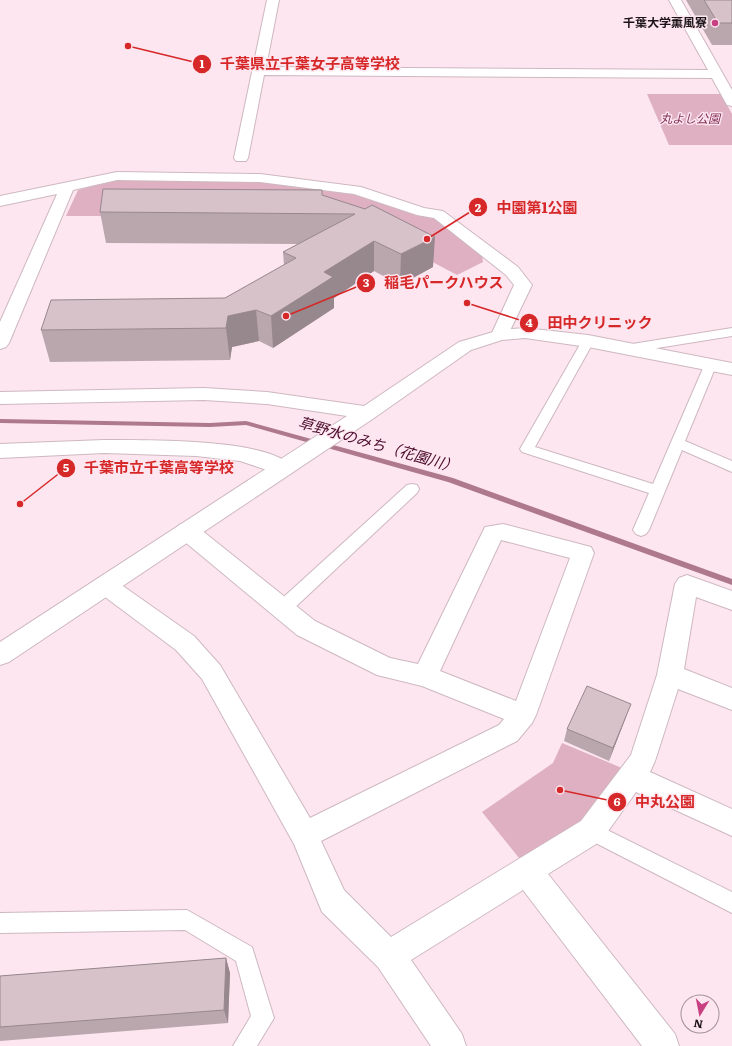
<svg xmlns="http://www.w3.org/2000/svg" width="732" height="1046" font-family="Literata,'Noto Sans JP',serif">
  <rect width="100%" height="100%" fill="#fde6ef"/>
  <!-- green -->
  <g fill="#deb0c1">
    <path d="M647,94h74l11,20v31h-63z"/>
    <path d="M117,180c103,1 216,-3 313,36 13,6 38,27 52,37l1,9 -26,13 -92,-49 -41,-10h-258l12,-26z"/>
    <path d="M562,743l60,25 -33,45 -30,27 -40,18 -37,-46 71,-49z"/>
  </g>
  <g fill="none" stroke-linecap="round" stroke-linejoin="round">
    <!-- stream -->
    <path fill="#ae788d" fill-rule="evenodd" d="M0,419l210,4 36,-2 207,57 279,101v6l-284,-103 -202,-57 -36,2 -210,-4z"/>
    <defs>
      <g id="service">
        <path d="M732,328v8l-106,17 -6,-4 6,-4z"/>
        <path d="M588,337l6,4 -59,106 118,37 51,-118 6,-4 6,4 -31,75 47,20v11l-50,-22 -33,80 -3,4 -5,2 -5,-2 -3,-4 16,-37 -127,-41 -2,-3 62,-108z"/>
        <path d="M412,484l5,1 2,4 -2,4 -128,120 -6,1 -6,-1 -2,-5 2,-5 130,-118z"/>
        <path d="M591,822l141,70v21l-148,-76 -3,-6 3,-6z"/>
        <path d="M187,910l65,37 22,71 -17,28h-24l18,-30 -15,-55 -51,-31 -185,3v-20z"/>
      </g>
      <g id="minor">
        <path d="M267,0h12l-13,67 442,3 -39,-70h12l51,90v16l-5,-1 -15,-27 -448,-3 -16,83 -2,3h-10l-2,-3z"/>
        <path d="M117,172l143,2 101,13 63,21 19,3 75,56 14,18 -26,54 -6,1 -6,-1 -3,-4 23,-50 -8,-10 -72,-57 -17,-3 -63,-21 -94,-12 -143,-2 -44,10 -64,153 -3,4 -6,2v-27l57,-128 -57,12v-10z"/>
        <path d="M104,440c35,0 171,-2 188,28l-3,5 -7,2 -42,-14 -44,-5 -92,-3 -104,5v-14z"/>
        <path d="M187,523l8,2 120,96 75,37 28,6 67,-137 18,-3 88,23 3,6 -58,162 -4,8 -15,18 -196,100 23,49 47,47 190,-116 50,-66 26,-80 18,-91 4,-6 8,-3 45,16v19l-36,-13 -12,72 48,19v22l-54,-21 -23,72 -5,11 82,37v27l-96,-44 -35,49 -53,33 127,160 4,12h-37l-119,-156 -112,70 51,74 4,12h-35l-53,-79 -56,-55 -28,-68 -92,-165 -26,-29 -79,-59 -4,-6 4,-6 8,-3 8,3 81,57 26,29 90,153 189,-93 5,-6 -82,-33 -45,-11 -80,-40 -118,-98 -3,-6 3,-6zM501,540l69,18 -54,143 -76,-30z"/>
      </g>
      <path id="tertiary" d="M525,328l63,7 144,28v12l-144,-28 -63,-9 -23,2 -31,10 -97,68 -365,244 -9,3v-23l347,-226 -80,-12 -63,-4 -204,4v-12l204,-4 63,4 97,14 95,-64 41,-12z"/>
    </defs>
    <!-- service casing -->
    <use href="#service" stroke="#ceb8c0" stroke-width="2"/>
    <!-- minor casing -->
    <use href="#minor" stroke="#ceb8c0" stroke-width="2"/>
    <!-- tertiary casing -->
    <use href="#tertiary" stroke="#ceb8c0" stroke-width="2"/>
    <!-- service -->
    <use href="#service" fill="#fff" fill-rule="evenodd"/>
    <!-- minor -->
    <use href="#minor" fill="#fff" fill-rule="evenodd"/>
    <!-- tertiary -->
    <use href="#tertiary" fill="#fff" fill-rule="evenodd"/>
  </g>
  <!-- wall -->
  <g fill="#baa7ae">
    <path d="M686,0h46v45h-20z"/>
    <path d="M322,190v5l43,14 68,58 -33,18 -26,-14 -40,27v10l-61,40 -14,-7 -27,6 -2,13 -180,2 -9,-32 184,-32 59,-33 -1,-13 15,-8 -192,-1 -6,-31z"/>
    <path d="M626,717l-17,44 -45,-20 3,-12z"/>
    <path d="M226,958l4,15 -2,50 -228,18v-65z"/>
  </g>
  <!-- shaded-wall -->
  <g fill="#97888d">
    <path d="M435,237l-2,30 -33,18 1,-31z"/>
    <path d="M374,241v30l-40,27v10l-61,40 -2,-32 53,-44z"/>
    <path d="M256,310l3,31 -27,6 -2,13 -4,-32 2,-12z"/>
    <path d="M631,704l-5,13 -17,44 4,-13z"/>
    <path d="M226,958l4,15 -2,50 -4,-13z"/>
  </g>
  <!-- building -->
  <g fill="#d8c2ca" stroke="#97888d">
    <path d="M704,0h28v23h-14z"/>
    <path d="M103,189l219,1v5l43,14 7,-4 63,32 -34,17 -27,-13 -50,31 9,5 -62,39 -15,-6 -28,6 -2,12 -185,2 10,-30 174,-2 71,-40 -13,-6 72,-38 -255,-2z"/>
    <path d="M587,686l44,18 -18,44 -46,-19z"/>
    <path d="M226,958l-2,52 -224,17v-51z"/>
  </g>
  <!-- markers -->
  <circle fill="#c64082" stroke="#fde6ef" stroke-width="1.5" cx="715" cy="23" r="4"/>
  <g text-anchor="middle" stroke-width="3" stroke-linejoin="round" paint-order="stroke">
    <!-- far-poi labels -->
    <g font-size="12" font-weight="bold" fill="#1c1417" stroke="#fde6ef" text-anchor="end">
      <text x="707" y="27">千葉大学薫風寮</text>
    </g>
    <!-- far-park labels -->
    <g font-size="12" font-style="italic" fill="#822e56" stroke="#fde6ef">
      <text x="690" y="123">丸よし公園</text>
    </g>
    <!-- water labels -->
    <g font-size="15" font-style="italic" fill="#4b0b2d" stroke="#fde6ef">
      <text transform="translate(378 445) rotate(16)" y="5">草野水のみち（花園川）</text>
    </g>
  </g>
  <!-- callouts -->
  <path fill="none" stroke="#d62828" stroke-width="1.5" d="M128 46L202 64M427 239L478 207M286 316L366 283M467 303L529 323M20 504L66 468M560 790L617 802"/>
  <g fill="#d62828" stroke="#fde6ef" stroke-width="1.5">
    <circle cx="128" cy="46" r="4"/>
    <circle cx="427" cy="239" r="4"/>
    <circle cx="286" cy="316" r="4"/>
    <circle cx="467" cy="303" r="4"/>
    <circle cx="20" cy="504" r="4"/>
    <circle cx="560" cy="790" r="4"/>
    <circle cx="202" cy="64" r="10"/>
    <circle cx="478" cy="207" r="10"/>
    <circle cx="366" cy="283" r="10"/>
    <circle cx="529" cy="323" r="10"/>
    <circle cx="66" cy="468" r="10"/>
    <circle cx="617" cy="802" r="10"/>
  </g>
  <g font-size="12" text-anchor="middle" font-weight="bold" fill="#fff">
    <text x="202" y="68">1</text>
    <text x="478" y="212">2</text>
    <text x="366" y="287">3</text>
    <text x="529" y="327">4</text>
    <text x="66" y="472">5</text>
    <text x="617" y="806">6</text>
  </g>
  <g font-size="15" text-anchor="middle" font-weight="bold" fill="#d62828" stroke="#fde6ef" stroke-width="3" stroke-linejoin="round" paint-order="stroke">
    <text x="310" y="69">千葉県立千葉女子高等学校</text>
    <text x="537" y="213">中園第1公園</text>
    <text x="444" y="288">稲毛パークハウス</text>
    <text x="600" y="328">田中クリニック</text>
    <text x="159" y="473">千葉市立千葉高等学校</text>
    <text x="665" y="807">中丸公園</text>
  </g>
  <!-- north arrow -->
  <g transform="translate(700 1014) rotate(190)"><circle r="19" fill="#fde6ef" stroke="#a39299"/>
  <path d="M0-3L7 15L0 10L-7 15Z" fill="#c64082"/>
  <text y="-6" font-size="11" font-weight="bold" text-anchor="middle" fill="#1c1417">N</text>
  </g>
</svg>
